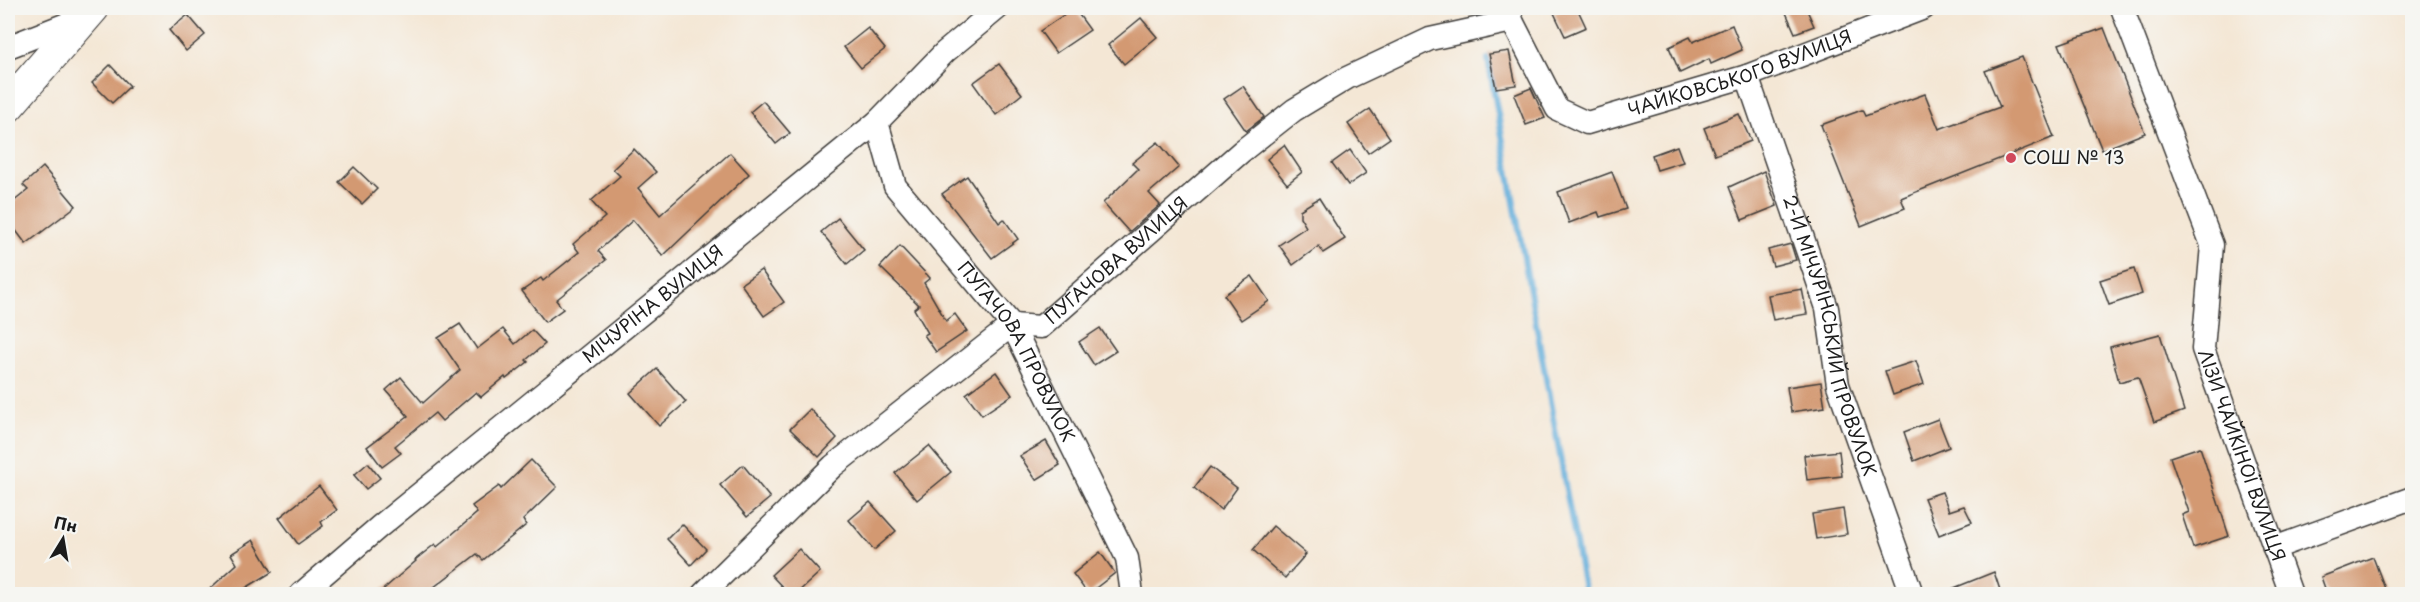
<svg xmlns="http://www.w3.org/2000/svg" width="2420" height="602" font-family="'Playpen Sans',sans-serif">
  <rect width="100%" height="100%" fill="#f6f6f2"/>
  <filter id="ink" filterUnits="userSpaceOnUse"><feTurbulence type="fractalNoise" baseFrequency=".0167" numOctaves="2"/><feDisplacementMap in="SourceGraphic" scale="12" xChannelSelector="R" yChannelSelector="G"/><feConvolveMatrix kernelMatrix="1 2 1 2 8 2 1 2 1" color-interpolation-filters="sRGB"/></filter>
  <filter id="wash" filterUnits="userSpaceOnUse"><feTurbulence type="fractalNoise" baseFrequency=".008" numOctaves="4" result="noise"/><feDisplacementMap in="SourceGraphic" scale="24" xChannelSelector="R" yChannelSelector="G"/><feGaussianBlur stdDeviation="1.35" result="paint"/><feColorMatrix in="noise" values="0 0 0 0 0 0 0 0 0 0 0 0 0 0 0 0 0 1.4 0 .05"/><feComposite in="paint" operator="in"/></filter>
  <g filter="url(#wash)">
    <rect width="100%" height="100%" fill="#f4e7d5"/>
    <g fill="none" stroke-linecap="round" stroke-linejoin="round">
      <!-- stream -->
      <g stroke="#62adda" stroke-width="6">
        <path d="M1479,8l2,14"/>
        <path d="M1488,59l97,535"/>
      </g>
    </g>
    <g id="blocks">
      <!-- building -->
      <g fill="#d39972">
        <path d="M1074,8l16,22 -34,23 -16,-22z"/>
        <path d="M1566,8h11l9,19 -21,9 -11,-23z"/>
        <path d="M1784,8h22l8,18 -19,7z"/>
        <path d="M188,15l17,20 -19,16 -17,-21z"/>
        <path d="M1141,18l16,19 -33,27 -16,-19z"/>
        <path d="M1732,25l10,25 -31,14 -2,-5 -29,14 -11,-26 21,-10 3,5z"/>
        <path d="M868,28l17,21 -24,19 -17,-21z"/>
        <path d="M2104,28l41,105 -43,17 -43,-106z"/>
        <path d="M1509,51l7,34 -20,3 -7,-34z"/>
        <path d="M2022,57l32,80 -153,61 4,10 -44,18 -40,-101 41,-15 3,6 60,-22 14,35 61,-22 -15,-36z"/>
        <path d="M999,64l23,30 -26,21 -23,-32z"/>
        <path d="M110,65l20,21 -18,17 -20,-20z"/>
        <path d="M1243,86l21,31 -18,14 -22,-32z"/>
        <path d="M1531,88l14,30 -19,7 -12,-30z"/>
        <path d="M763,101l27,32 -14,11 -26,-32z"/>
        <path d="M1370,109l20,29 -22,15 -20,-29z"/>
        <path d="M1739,114l12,27 -36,14 -11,-27z"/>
        <path d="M1158,142l21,25 -30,26 11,12 -31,27 -26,-29 35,-34 -6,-6z"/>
        <path d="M1284,145l18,27 -15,12 -20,-25z"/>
        <path d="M1677,146l6,16 -26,8 -5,-15z"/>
        <path d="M634,149l22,23 -18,16 22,27 70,-62 19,21 -86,82 -30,-36 -35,31 8,9 -50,40 7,9 -18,13 -23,-31 19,-13 2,3 36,-29 -6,-8 32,-27 -14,-16 29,-25 -7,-7z"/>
        <path d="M1350,150l16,23 -18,12 -16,-22z"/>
        <path d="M43,167l33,39 -50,38 -18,-24v-14l20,-16 -5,-5z"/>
        <path d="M354,167l23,22 -15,15 -23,-22z"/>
        <path d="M1764,171l13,35 -35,14 -13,-33z"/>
        <path d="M1612,172l14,37 -26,8 -2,-5 -29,11 -11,-31z"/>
        <path d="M967,176l32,47 5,-4 14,20 -26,19 -50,-64z"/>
        <path d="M1319,198l26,41 -22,14 -4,-7 -26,19 -14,-20 27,-18 -6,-10v-7z"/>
        <path d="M838,218l26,32 -17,14 -26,-32z"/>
        <path d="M1791,244l5,16 -23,6 -5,-16z"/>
        <path d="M900,246l30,32 -6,5 22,38 9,-7 12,17 -31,21 -12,-17 4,-2 -14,-24 5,-4 -39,-38z"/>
        <path d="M2134,269l8,25 -33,11 -9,-25z"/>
        <path d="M761,270l23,32 -20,14 -23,-32z"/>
        <path d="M1252,276l17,25 -28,19 -17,-25z"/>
        <path d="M1802,289l5,25 -34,6 -5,-25z"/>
        <path d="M460,324l17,25 26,-20 12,15 17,-14 13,14 -19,16 2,2 -22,17 -1,-2 -24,20 -5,-5 -34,29 -7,-8 -40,33 6,7 -19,14 -15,-20 41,-31 -22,-26 15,-13 22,26 37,-33 -22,-32z"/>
        <path d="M1100,328l16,23 -22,14 -15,-23z"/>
        <path d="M2160,334l24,77 -30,11 -16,-45 -19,5 -9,-35z"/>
        <path d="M1916,361l8,23 -31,11 -8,-24z"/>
        <path d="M657,369l29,33 -27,24 -29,-33z"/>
        <path d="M996,372l16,23 -30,20 -16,-21z"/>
        <path d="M1821,382l4,25 -34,5 -4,-25z"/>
        <path d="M810,409l27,29 -18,19 -29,-28z"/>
        <path d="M1938,419l11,28 -35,14 -10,-29z"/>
        <path d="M1046,441l14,24 -24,15 -16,-24z"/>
        <path d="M929,446l22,26 -34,28 -22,-27z"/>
        <path d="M2200,447l29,89 -36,12 -11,-33 7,-3 -19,-55z"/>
        <path d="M1839,451l3,25 -35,4 -3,-25z"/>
        <path d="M531,460l26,27 -34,33 3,5 -43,35 -6,-6 -52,40h-47l38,-33 -1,-1 20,-16 2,3 40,-34 -5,-7 27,-20 2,3z"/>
        <path d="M368,463l12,15 -14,11 -12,-14z"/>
        <path d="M743,465l27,33 -23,19 -27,-32z"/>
        <path d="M1210,467l27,21 -16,22 -27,-22z"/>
        <path d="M319,486l18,24 -16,12 2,4 -25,18 -19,-26z"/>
        <path d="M1942,492l7,19 15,-5 8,16 -33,13 -15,-37z"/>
        <path d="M870,502l26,29 -22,19 -25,-30z"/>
        <path d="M1843,509l4,25 -31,5 -4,-25z"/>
        <path d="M682,524l24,25 -15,16 -24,-26z"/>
        <path d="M1273,526l33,28 -21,24 -32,-28z"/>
        <path d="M253,540l19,32 -36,22h-32l33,-30 -6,-10z"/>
        <path d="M799,549l21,23 -24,22h-7l-18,-19z"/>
        <path d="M1100,552l15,21 -27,21 -15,-20z"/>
        <path d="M2373,557l14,37h-60l-6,-17z"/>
        <path d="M1994,572l6,18 -12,4h-49z"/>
      </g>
    </g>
  </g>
  <g filter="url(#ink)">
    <use href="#blocks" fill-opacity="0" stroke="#3c3a38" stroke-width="1.5"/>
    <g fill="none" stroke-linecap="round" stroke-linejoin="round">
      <defs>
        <g id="street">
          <path id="s1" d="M1509,8l3,13 45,88 30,14 160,-47 177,-68"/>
          <path id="s2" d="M2122,8l90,237 -9,104 88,245"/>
          <path d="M8,47l74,-29"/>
          <path id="s3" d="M1747,76l80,232 11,77 74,209"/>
          <path id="s4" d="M877,122l18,64 117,139 115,233 5,36"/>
          <path d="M2274,548l138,-50"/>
          <path id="s5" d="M301,594l78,-67 498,-405 68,-70 53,-44"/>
          <path id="s6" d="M703,594l130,-128 179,-141 29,2 201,-176 52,-41 53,-32 83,-39 82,-18"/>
        </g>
        <path id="secondary" d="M8,106l85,-98"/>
      </defs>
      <!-- street casing -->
      <use href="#street" stroke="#3c3a38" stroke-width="25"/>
      <!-- secondary casing -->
      <use href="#secondary" stroke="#3c3a38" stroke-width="34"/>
      <!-- street -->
      <use href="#street" stroke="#fff" stroke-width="22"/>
      <!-- secondary -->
      <use href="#secondary" stroke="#fff" stroke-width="32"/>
    </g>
  </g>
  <!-- markers -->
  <circle fill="#d1495b" stroke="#f6f6f2" stroke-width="2" cx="2011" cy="158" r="6"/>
  <g text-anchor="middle" stroke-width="4.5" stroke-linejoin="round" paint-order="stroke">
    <!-- street labels -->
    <g font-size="18" fill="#1c1c1c" stroke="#f6f6f2">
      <text dy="6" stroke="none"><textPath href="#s1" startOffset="306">ЧАЙКОВСЬКОГО ВУЛИЦЯ</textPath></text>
      <text dy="6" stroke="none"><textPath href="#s6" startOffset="540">ПУГАЧОВА ВУЛИЦЯ</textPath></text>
      <text dy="6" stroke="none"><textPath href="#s5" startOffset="456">МІЧУРІНА ВУЛИЦЯ</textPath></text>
      <text dy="6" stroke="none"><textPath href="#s3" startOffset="273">2-Й МІЧУРІНСЬКИЙ ПРОВУЛОК</textPath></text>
      <text dy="6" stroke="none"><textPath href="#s4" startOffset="273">ПУГАЧОВА ПРОВУЛОК</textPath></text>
      <text dy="6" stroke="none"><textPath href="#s2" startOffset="471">ЛІЗИ ЧАЙКІНОЇ ВУЛИЦЯ</textPath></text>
    </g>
    <!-- poi labels -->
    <g font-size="18" fill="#1c1c1c" stroke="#f6f6f2" text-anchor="start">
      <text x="2023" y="164">СОШ № 13</text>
    </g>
  </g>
  <!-- margin -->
  <rect width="2420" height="602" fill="none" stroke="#f6f6f2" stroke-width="30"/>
  <!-- north arrow -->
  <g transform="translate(63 539) rotate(11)" stroke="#f6f6f2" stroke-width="4.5" paint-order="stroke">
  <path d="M0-4.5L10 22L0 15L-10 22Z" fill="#1c1c1c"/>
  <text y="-9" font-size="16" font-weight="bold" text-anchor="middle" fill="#1c1c1c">Пн</text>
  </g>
</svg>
